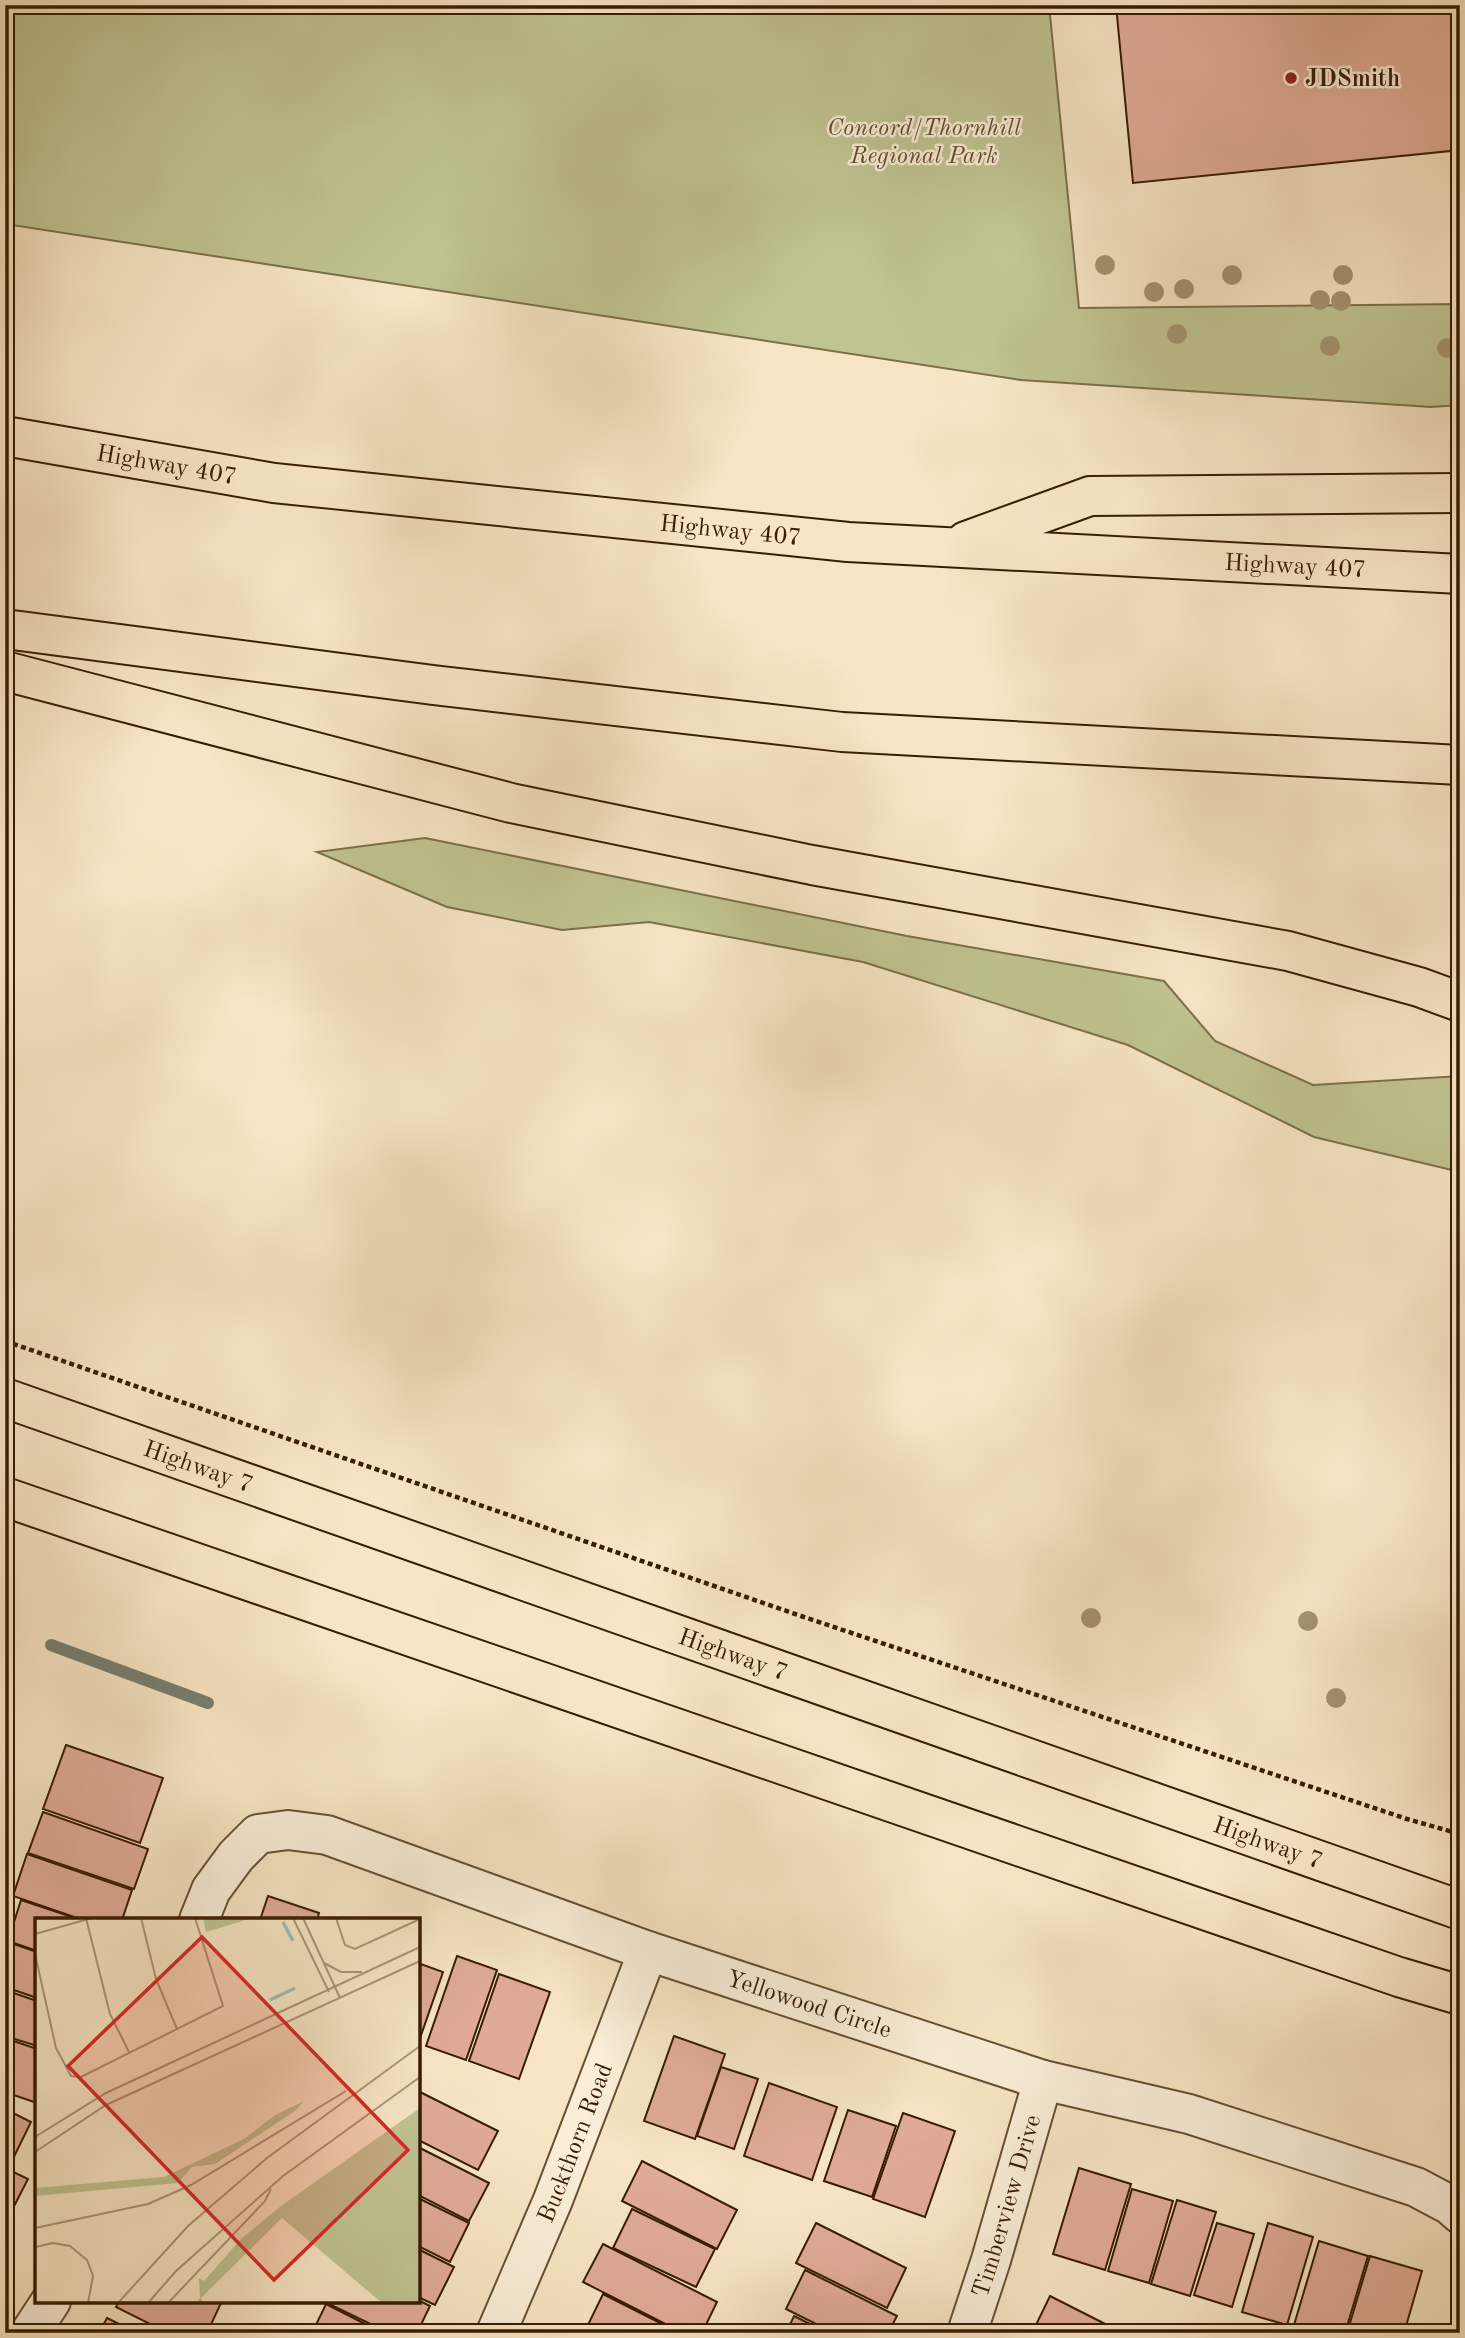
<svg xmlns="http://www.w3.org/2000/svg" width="1465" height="2338" font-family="'Old Standard TT',serif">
  <rect width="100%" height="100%" fill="#f7e5c3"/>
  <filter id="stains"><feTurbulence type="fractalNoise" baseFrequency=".00286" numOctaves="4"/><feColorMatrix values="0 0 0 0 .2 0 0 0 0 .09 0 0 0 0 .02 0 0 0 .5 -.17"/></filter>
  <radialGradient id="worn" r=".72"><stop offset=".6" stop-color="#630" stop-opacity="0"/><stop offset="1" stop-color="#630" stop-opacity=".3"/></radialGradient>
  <!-- green -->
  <g fill="#c0c392" stroke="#7c704a" stroke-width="2">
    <path d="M5,5h1044l30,303 381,-4v101l-29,2 -410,-27 -1016,-156z"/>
    <path d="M425,838l482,98 257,45 51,60 98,44 147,-9v96l-146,-35 -186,-92 -265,-83 -214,-40 -87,8 -115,-23 -130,-55z"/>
  </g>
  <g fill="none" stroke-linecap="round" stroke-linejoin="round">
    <!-- stream -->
    <path stroke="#767e6f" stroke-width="12" d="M51,1645l157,58"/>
  </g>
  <!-- building -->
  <g fill="#dfab95" stroke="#391d02" stroke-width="2">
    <path d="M1116,5h344v145l-327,33z"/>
    <path d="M66,1745l97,33 -23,65 -97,-34z"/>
    <path d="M43,1812l105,37 -14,40 -106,-36z"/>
    <path d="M27,1854l105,36 -10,30h-39l-70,-24z"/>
    <path d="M268,1896l51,17 -2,7h-57z"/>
    <path d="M21,1900l60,20h-44v31l-29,-10z"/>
    <path d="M5,1941l32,11v46l-32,-11z"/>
    <path d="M457,1956l40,14 -31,90 -40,-14z"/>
    <path d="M418,1963l25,9 -25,72z"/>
    <path d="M499,1974l51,18 -31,87 -50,-18z"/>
    <path d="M5,1990l32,11v45l-32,-10z"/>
    <path d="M674,2036l51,18 -30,85 -51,-18z"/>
    <path d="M5,2038l32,11v54l-32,-11z"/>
    <path d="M721,2067l37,12 -24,70 -37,-13z"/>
    <path d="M769,2083l68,24 -25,73 -68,-24z"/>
    <path d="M418,2091l80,40 -20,39 -60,-30z"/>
    <path d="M5,2109l26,13 -22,45 -4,-2z"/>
    <path d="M848,2110l48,16 -24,71 -48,-16z"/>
    <path d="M903,2113l52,18 -30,86 -52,-18z"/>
    <path d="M418,2147l71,36 -20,38 -51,-26z"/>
    <path d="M642,2161l95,49 -20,39 -95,-48z"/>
    <path d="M5,2168l23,11 -20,39 -3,-1z"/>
    <path d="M1079,2168l52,16 -26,86 -52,-16z"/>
    <path d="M1132,2189l41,12 -24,82 -41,-12z"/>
    <path d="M418,2198l51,25 -19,39 -32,-16z"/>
    <path d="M1177,2200l39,12 -26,84 -39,-12z"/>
    <path d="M632,2209l83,40 -19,38 -83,-39z"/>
    <path d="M816,2223l90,45 -19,40 -91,-45z"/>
    <path d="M1217,2223l37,11 -22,73 -38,-12z"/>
    <path d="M1268,2223l45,14 -26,88 -45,-13z"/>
    <path d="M1319,2241l49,15 -23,77h-26l-25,-8z"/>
    <path d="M603,2244l114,58 -15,31h-19l-100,-51z"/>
    <path d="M418,2249l36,18 -19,38 -17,-8z"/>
    <path d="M1370,2256l52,15 -18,62h-57z"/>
    <path d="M805,2270l92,46 -9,17h-54l-48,-24z"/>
    <path d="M603,2294l77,39h-96z"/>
    <path d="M1050,2296l73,37h-91z"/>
    <path d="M418,2300l12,6 -13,27h-28l-60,-29 1,-3z"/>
    <path d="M119,2301h100l2,2 -14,30h-39l-52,-26z"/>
    <path d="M326,2304l57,29h-71z"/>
    <path d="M794,2316l34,17h-42z"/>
    <path d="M107,2318l30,15h-38z"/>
  </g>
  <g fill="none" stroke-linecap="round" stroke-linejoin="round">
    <defs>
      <g id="street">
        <path id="s1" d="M199,1920l12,-30 25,-34 22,-22 30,-4 39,5 321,116 395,129 146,34 227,73 34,18 10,9"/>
        <path d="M30,2333l21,-32"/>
        <path id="s2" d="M496,2333l57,-133 95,-249"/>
        <path id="s3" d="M967,2333l24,-73 52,-180"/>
      </g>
      <g id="primary">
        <path id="s4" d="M5,1398l1455,512"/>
        <path d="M5,1497l1394,480 61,18"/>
      </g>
      <g id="highway">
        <path id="s5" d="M5,436l269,47 574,59 612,32"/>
        <path d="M966,541l124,-45 370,-3"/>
        <path d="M5,629l428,56 409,47 618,33"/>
        <path d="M5,671l506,132 301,62 476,86 131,36 41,15"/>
      </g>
    </defs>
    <!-- street casing -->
    <use href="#street" stroke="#684f32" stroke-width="42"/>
    <!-- primary casing -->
    <use href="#primary" stroke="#391d02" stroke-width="42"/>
    <!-- highway casing -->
    <use href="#highway" stroke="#391d02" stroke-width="42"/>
    <!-- path -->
    <path stroke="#391d02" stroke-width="4.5" stroke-dasharray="5 3.5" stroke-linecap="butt" d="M5,1341l796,275 606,203 53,15"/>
    <!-- street -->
    <use href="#street" stroke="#faeed8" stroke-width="38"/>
    <!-- primary -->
    <use href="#primary" stroke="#f7e5c3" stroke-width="38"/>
    <!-- highway -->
    <use href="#highway" stroke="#f7e5c3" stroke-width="38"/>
  </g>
  <!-- trees -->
  <g fill="#a59270">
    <circle cx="1105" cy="265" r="10"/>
    <circle cx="1232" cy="275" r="10"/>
    <circle cx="1343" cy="275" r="10"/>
    <circle cx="1184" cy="289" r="10"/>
    <circle cx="1154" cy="292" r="10"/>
    <circle cx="1320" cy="300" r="10"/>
    <circle cx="1341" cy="301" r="10"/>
    <circle cx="1177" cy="334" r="10"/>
    <circle cx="1330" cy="346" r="10"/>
    <circle cx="1447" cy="348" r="10"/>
    <circle cx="1091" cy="1618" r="10"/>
    <circle cx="1308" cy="1621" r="10"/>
    <circle cx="1336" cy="1698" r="10"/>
  </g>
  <!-- markers -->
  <circle fill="#8f2418" stroke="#faeed8" stroke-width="2.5" cx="1291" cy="78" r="7"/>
  <g text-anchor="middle" stroke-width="5" stroke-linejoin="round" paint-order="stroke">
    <!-- poi labels -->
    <g font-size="24" font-weight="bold" fill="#391d02" stroke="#faeed8" text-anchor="start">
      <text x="1305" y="86">JDSmith</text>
    </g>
    <!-- park labels -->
    <g font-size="24" font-style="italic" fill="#624f2d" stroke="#faeed8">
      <text x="924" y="135">Concord/Thornhill<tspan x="924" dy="28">Regional Park</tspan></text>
    </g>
    <!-- street labels -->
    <g font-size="24" fill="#391d02" stroke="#faeed8">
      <text dy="8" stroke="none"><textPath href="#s5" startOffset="164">Highway 407</textPath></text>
      <text dy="8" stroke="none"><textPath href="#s5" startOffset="732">Highway 407</textPath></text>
      <text dy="8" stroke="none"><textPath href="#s5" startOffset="1298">Highway 407</textPath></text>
      <text dy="8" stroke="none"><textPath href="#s4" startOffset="205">Highway 7</textPath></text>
      <text dy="8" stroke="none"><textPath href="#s4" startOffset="772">Highway 7</textPath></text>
      <text dy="8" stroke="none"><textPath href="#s4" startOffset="1339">Highway 7</textPath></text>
      <text dy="8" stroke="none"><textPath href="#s1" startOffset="686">Yellowood Circle</textPath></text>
      <text dy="8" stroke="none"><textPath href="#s2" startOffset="206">Buckthorn Road</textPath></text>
      <text dy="8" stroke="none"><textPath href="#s3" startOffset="133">Timberview Drive</textPath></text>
    </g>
  </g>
  <!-- overview -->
  <g transform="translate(35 1918)">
    <rect width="385" height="385" fill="#f7e5c3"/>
    <path d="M168,0h49l-46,14zM269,183l-9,10 -80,53 -23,3 -14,16 -143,13v-8l129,-11 80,-38 31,-24zM385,190v195h-38l-100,-85 -81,80 2,5h-7l4,-5 -1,-20 5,3 37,-42 40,-33z" fill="#c0c392"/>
    <path fill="none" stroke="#9ebeb8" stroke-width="3.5" d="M248,4l10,19M235,82l25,-12"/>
    <path fill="none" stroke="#ab9576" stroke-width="2" d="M51,0l24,96 19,38M106,0l15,61 21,50M258,0l36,74M268,0l37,80M301,0l9,27 10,4 65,-30M0,16l57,-16M0,36l21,94 15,28 10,1 142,-71 -28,-88M289,45l17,9h21M0,219l71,-44 314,-146M0,234l71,-47 314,-144M0,310l113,-24 43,-19 155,-94M0,329l18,-4 17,3 17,14 6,16 -5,27M83,385l70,-77 79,-68 153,-112M113,385l28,-32 107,-95 137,-99M133,385l97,-102 6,-12"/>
    <path fill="#d62828" fill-opacity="0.15" stroke="#d62828" stroke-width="3.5" d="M167,19l206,213 -134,130 -206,-214z"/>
    <rect width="385" height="385" fill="none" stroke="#391d02" stroke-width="3.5"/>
  </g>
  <!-- margin -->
  <rect width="1465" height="2338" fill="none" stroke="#f7e5c3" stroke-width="28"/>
  <rect x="7" y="7" width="1451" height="2324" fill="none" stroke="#391d02" stroke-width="3.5"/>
  <rect x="14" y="14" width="1437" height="2310" fill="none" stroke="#391d02" stroke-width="2"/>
  <rect width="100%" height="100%" filter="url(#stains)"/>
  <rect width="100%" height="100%" fill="url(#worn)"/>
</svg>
